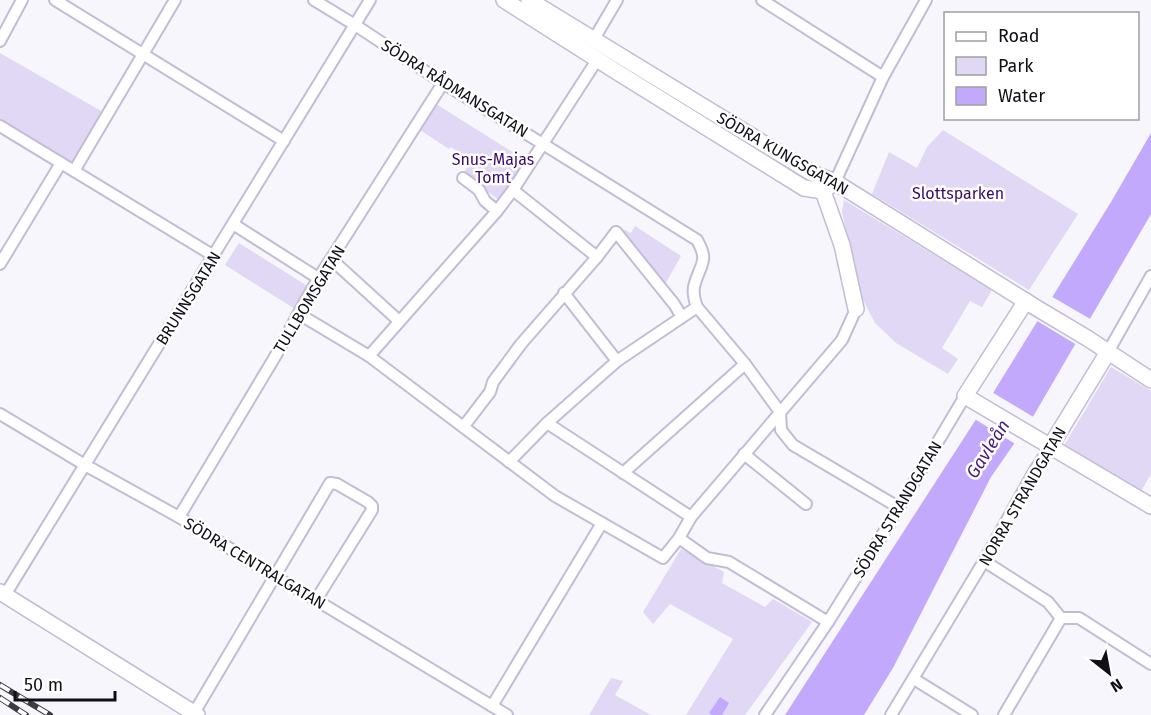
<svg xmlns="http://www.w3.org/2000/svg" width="1151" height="715" font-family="'Fira Sans',sans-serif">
  <rect width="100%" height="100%" fill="#f7f6fc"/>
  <!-- green -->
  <g fill="#e0d8f4">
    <path d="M0,53l103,59 -30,54 -73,-44z"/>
    <path d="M436,104l89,56 -15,27 -11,13 -36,-26 8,-13 -20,-14 -2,2 -29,-19z"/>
    <path d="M943,130l135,84 -49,76 -157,-96 17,-42 28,16 10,-21z"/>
    <path d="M844,200l148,90 -10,17 -12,-6 -28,47 16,11 -10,15 -52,-31 -21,-20 -15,-29 -18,-82z"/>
    <path d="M635,226l46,30 -18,32 -45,-56 3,-4 10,5z"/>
    <path d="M239,243l70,44 -14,22 -70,-44z"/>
    <path d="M1111,367l40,24v83l-14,24 -77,-46z"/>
    <path d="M681,549l43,23 -2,11 43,24 8,-8 39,23 -67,93h-59l47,-76 -63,-35 -17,20 -10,-12z"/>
    <path d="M611,678l12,3 -8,14 36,20h-62z"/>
  </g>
  <!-- water -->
  <g fill="#c3a9fc">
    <path d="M1151,133v81l-117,201 -43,62 -98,191 -29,47h-79l208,-322 118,-191z"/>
    <path d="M720,697l9,6 -7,12h-10l-3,-2z"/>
  </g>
  <!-- pier -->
  <g fill="#f7f6fc">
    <path d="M1049,295l43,25 -15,25 -43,-26z"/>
    <path d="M990,391l45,27 -18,27 -44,-27z"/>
  </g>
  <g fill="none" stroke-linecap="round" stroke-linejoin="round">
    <defs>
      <g id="street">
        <path d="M55,0l229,141"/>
        <path d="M314,0l41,25 88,58 100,61 154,96c12,21 4,23 -2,43 -3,8 -1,16 2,24l48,57 35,48"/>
        <path d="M762,0l121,77"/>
        <path d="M594,39l23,-39"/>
        <path d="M0,41l22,-41"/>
        <path d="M0,126l214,130"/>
        <path d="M74,171l101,-171"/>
        <path d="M463,178l16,12 6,11 12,10"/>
        <path d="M835,182l48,-105 43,-77"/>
        <path d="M513,190l84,67"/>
        <path d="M233,224l85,54"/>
        <path d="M331,259l68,62"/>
        <path d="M0,264l61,-101"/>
        <path d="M564,293l53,68"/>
        <path d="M299,314l70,42 186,140 108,62 16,-20 12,-21 151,-177 14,-31"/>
        <path d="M1108,352l43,-76"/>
        <path d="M369,356l128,-145 16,-21 84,-130"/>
        <path d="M780,412l1,18 12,15 105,62"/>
        <path d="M0,414l85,51 94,52 95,59 42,24 191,115"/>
        <path d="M547,423l144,94"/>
        <path d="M464,426l26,-34 3,-10 28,-38 76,-87 19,-25 58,72 8,13"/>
        <path d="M744,454l62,50"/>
        <path d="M509,462l38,-39 70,-62 80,-54"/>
        <path d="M623,473l122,-109"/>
        <path d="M179,517c32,-54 65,-108 97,-162 18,-32 34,-66 55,-96l112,-176"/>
        <path d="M679,538l28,20 22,4 99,60"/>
        <path d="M984,561l64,41 13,16"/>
        <path d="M5,595l365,-595"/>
        <path d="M1061,618h18l72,46"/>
        <path d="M914,679l58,36"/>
        <path d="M492,706l110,-183"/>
        <path d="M194,713l136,-230 7,1 31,18 4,4v4l-56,90"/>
        <path d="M765,715l63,-93 61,-98 76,-128"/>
        <path d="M891,715l93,-154 51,-91 15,-23"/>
        <path d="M1004,715l57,-97"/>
      </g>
      <g id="secondary">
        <path d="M504,0l113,72 187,116 19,3 12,-9"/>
        <path d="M529,0l283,173 23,9 200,125 52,31 64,42"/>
        <path d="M823,191l19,54 14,64"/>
        <path d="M1026,301l-61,95 186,110"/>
        <path d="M1050,447l58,-95"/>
        <path d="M0,592l197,123"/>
      </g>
    </defs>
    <!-- street casing -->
    <use href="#street" stroke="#c4bcd7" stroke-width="14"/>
    <!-- secondary casing -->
    <use href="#secondary" stroke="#c4bcd7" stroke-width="18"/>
    <!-- street -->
    <use href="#street" stroke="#fff" stroke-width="10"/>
    <!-- secondary -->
    <use href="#secondary" stroke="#fff" stroke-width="15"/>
    <defs>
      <g id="rail">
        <path d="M0,685l50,30"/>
        <path d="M0,698l26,17"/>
      </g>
    </defs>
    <!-- rail casing -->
    <use href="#rail" stroke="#3d3c44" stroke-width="6"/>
    <!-- rail -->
    <use href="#rail" stroke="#fff" stroke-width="4" stroke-dasharray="11" stroke-linecap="butt"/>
  </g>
  <g text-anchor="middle" stroke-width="5" stroke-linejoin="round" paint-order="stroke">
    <!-- street labels -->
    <g font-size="16" fill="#100e17" stroke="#fff">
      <text transform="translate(455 88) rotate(32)" y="6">SÖDRA RÅDMANSGATAN</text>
      <text transform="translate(783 153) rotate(30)" y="6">SÖDRA KUNGSGATAN</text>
      <text transform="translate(188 298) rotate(-58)" y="6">BRUNNSGATAN</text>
      <text transform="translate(309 299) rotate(-59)" y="6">TULLBOMSGATAN</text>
      <text transform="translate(1022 496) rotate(-60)" y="6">NORRA STRANDGATAN</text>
      <text transform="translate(897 509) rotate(-59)" y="6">SÖDRA STRANDGATAN</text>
      <text transform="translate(255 563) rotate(31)" y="6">SÖDRA CENTRALGATAN</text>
    </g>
    <!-- park labels -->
    <g font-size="16" fill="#39096a" stroke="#fff">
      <text x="493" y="165">Snus-Majas<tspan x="493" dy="18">Tomt</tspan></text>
      <text x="958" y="199">Slottsparken</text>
    </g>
    <!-- water labels -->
    <g font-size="18" font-style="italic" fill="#461d7b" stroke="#fff">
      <text transform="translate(988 449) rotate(-58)" y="6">Gavleån</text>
    </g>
  </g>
  <!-- legend -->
  <rect x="944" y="12" width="195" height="108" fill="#ffffff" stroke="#9f9fa2" stroke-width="1.5"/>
  <rect x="956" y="32" width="30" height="9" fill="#ffffff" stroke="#9f9fa2" stroke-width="1.5"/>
  <text x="998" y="42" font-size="18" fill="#100e17">Road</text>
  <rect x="956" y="57" width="30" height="18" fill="#e0d8f4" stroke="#9f9fa2" stroke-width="1.5"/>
  <text x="998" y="72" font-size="18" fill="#100e17">Park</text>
  <rect x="956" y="87" width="30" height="18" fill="#c3a9fc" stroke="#9f9fa2" stroke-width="1.5"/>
  <text x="998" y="102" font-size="18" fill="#100e17">Water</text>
  <!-- north arrow -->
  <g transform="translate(1109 673) rotate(149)" stroke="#ffffff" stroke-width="4.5" paint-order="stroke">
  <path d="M0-4.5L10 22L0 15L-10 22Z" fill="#100e17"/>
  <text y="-9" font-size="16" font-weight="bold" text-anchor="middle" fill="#100e17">N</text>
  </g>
  <!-- scale -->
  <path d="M15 691v9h100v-9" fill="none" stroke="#100e17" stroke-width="3"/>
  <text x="24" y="691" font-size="18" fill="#100e17" stroke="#ffffff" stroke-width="4.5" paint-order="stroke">50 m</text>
</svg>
